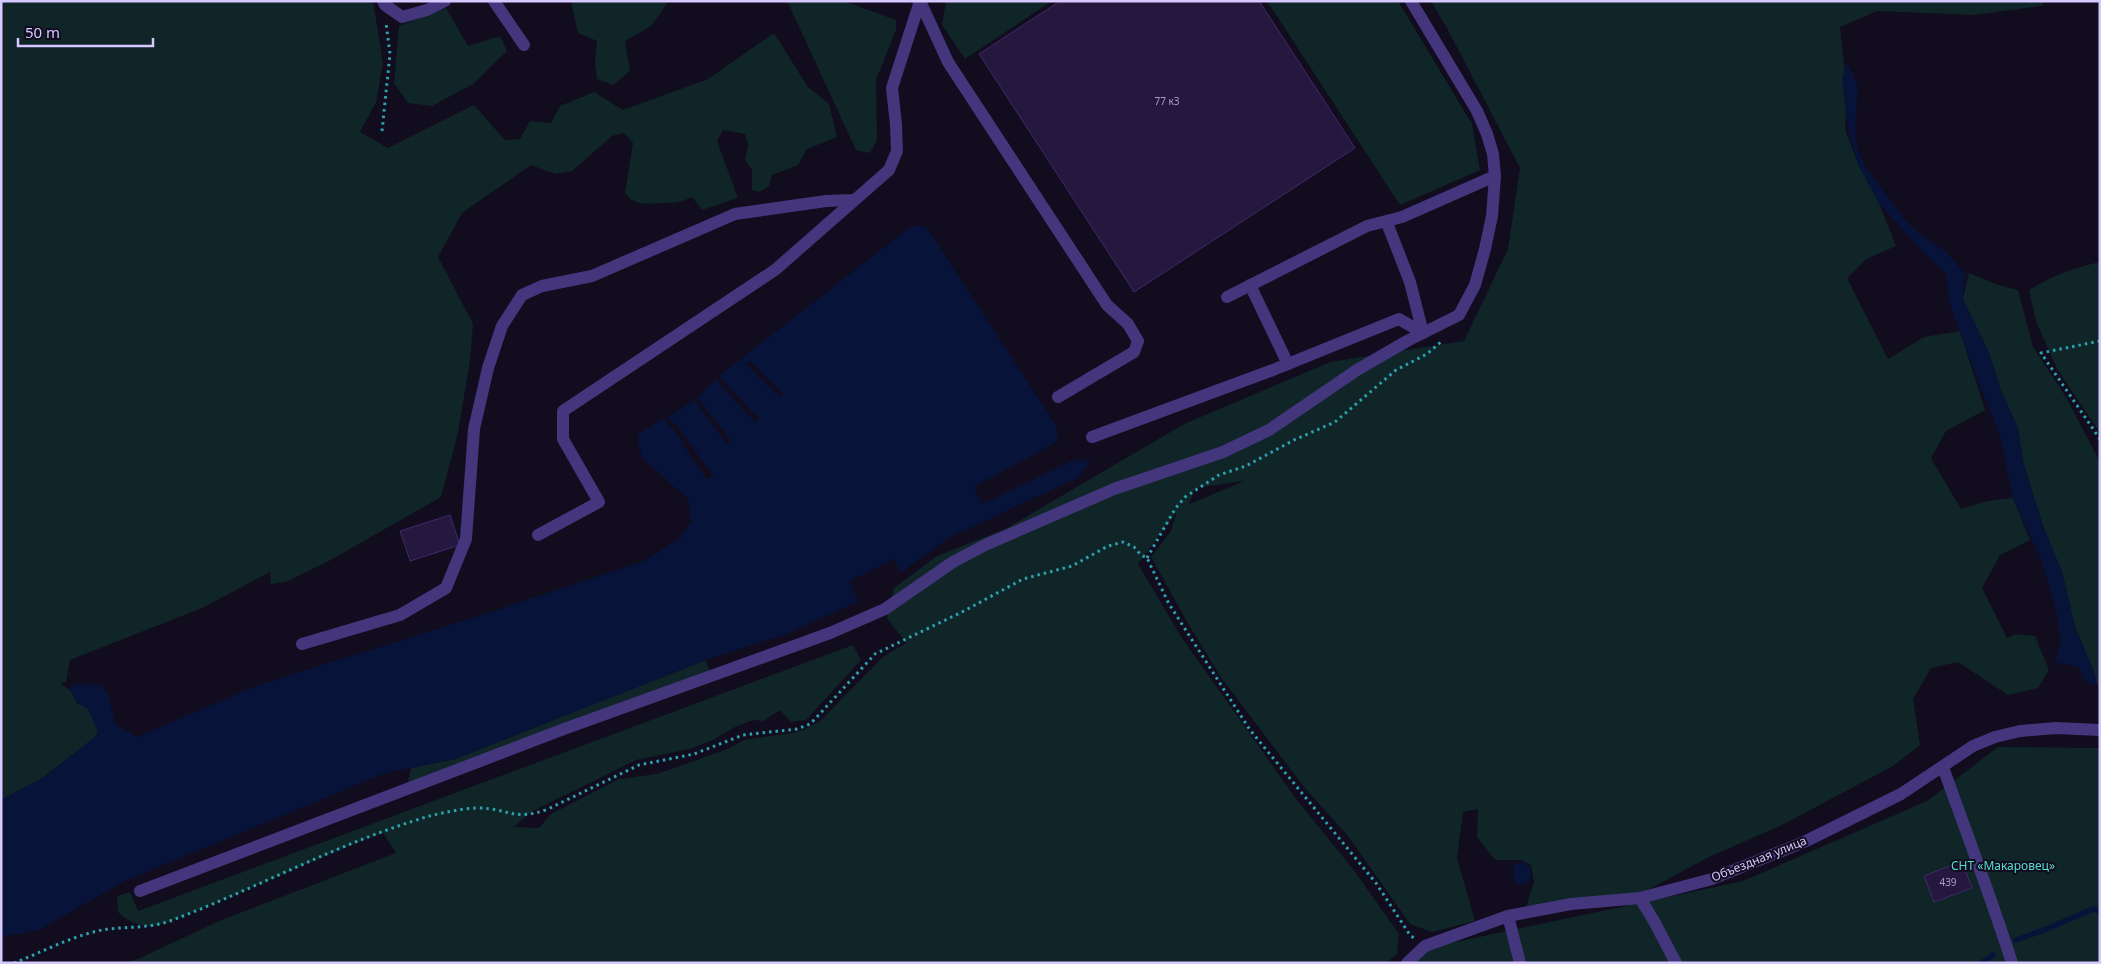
<svg xmlns="http://www.w3.org/2000/svg" width="2101" height="964" font-family="'Noto Sans',sans-serif">
  <rect width="100%" height="100%" fill="#110c1e"/>
  <!-- green -->
  <g fill="#0f2528" fill-rule="evenodd">
    <path d="M1,1h372l10,62 -7,39 -16,30 28,16 86,-43 31,35 15,-1 10,-18 21,2 9,-17 34,-14 29,18 85,-31 66,-46 34,54 21,17 8,33 -30,12 -9,16 -26,10 -3,11 -10,6 -7,-2v-20l-7,-10 3,-15 -3,-11 -22,-4 -6,11 21,57 -36,12 -10,-13c-16,7 -15,5 -31,6 -15,1 -26,3 -36,-10l8,-50 -9,-10 -12,3 -40,35 -17,3 -24,-9 -69,48 -24,44 35,67 -3,36 -12,73 -17,64 -114,65 -41,20 -15,2 -1,-12 -68,36 -132,52 -4,22 -6,1 10,7 7,13 11,6 10,22 -3,6 -51,40 -43,23z"/>
    <path d="M571,1h98l-18,25 -26,15 5,30 -17,14 -16,-6 -2,-16 2,-22 -19,-8z"/>
    <path d="M785,1h59l52,19v10l-20,50 1,60 -7,13 -14,-3 -67,-145z"/>
    <path d="M946,1h106l-87,58 -23,-34z"/>
    <path d="M1267,1h131l74,123 8,46 -80,35z"/>
    <path d="M1431,1h614l-3,5 -68,9 -97,-4 -37,16 7,66 -2,36 13,35 21,39 17,43 -30,13 -19,19 41,81 36,-22 36,-6 25,79 -39,21 -15,27 30,51 26,-8 26,-3 17,42 -30,15 -18,33 25,50 9,-4 19,2 14,34 -11,18 -30,7 -50,-33 -27,6 -18,31 7,46 -27,21 -111,59 -73,32 -69,37 -114,14 8,-26 -3,-17 -10,-5h-26l-18,-23 1,-28 -15,3 -6,46 18,63 -43,11 -22,-8 -62,-88 -44,-49 -82,-108 -32,-52 -39,-70 20,-26 6,-20 -39,53 42,71 116,164 57,70 46,65 -2,20 -11,9h-1263l15,-4 81,-38 177,-68 -13,-20c-63,23 -124,53 -187,78 -15,5 -35,17 -51,15 -11,-2 -20,-7 -27,-14l-1,-16 13,-4 8,19 715,-266 8,15 -55,60 -15,2 -11,-12 -17,11 -10,-1 -18,7 -22,13 -23,9 -54,11 -105,52 -17,15 25,1 12,-14 68,-35 38,-5 68,-24 19,-10 54,-8 21,-10 64,-65 23,-14 -19,-25 7,-30 43,-32 70,-28 177,-104 146,-62 134,-21 44,-92 12,-81 -72,-138zM1244,481l-54,23h-1l6,-16z"/>
    <path d="M446,8l22,38 32,-10 7,15 -34,33 -41,22 -24,-3 -14,-20 5,-57z"/>
    <path d="M2100,262v171l-43,-64 -21,-48 -7,-31c21,-13 46,-23 71,-28z"/>
    <path d="M1969,273l29,12 20,5 15,57 33,50 34,65v222l-3,1 -3,-13 -19,-45 -13,-55 -19,-46 -20,-64 -5,-34 -16,-35 -39,-94z"/>
    <path d="M706,660l5,16 -294,109 -9,-3 3,-14 44,-9z"/>
    <path d="M1998,747l102,1v215h-689l16,-15 316,-67 184,-80z"/>
  </g>
  <!-- water -->
  <g fill="#08133a">
    <path d="M1847,62l11,24 -3,43 2,19 10,21 38,51 15,14 24,16 21,23 -2,26 26,53 13,41 16,35 5,34 20,64 19,46 13,55 19,45 3,13 -11,-3 -8,-15 -24,-5 7,-19 -5,-34 -15,-49 -28,-62 -13,-62 -25,-63 -26,-71 -2,-28 -26,-24 -42,-47 -21,-39 -9,-31 -7,-53z"/>
    <path d="M919,225l9,4 129,198v15l14,19 20,-1 -12,17 -132,62 -83,60 -80,36 -78,25 -251,99 -70,14 -260,108 -86,49 -38,7v-137l43,-23 51,-40 3,-6 -10,-22 -11,-6 -7,-13 2,-6 29,1 7,9 7,30 22,13 121,-52 221,-69 165,-55 36,-23 11,-17 -3,-22 -45,-40 -4,-12 -1,-13 57,-34 25,-25 189,-147z"/>
    <path d="M1523,862l7,6 1,10 -5,7 -9,-1 -5,-10 2,-10z"/>
  </g>
  <!-- pier -->
  <g fill="#110c1e">
    <path d="M750,361l33,33 -3,3 -34,-33z"/>
    <path d="M719,376l40,43 -4,3 -39,-42z"/>
    <path d="M698,399l33,41 -4,4 -32,-43z"/>
    <path d="M667,417l10,8 36,51 -6,4 -24,-35 1,-2 -20,-24z"/>
    <path d="M1057,442l15,19 -90,43 -8,-17z"/>
    <path d="M894,559l7,16 -26,19 -17,7 -9,-20z"/>
  </g>
  <g fill="none" stroke-linecap="round" stroke-linejoin="round">
    <!-- stream -->
    <g stroke="#08133a" stroke-width="5.5">
      <path d="M2016,940l28,-10 49,-21 7,2"/>
      <path d="M1982,963l11,-8"/>
    </g>
  </g>
  <!-- building -->
  <g fill="#25183f" stroke="#40296b">
    <path d="M1060,1h199l96,147 -221,144 -155,-238z"/>
    <path d="M450,515l10,30 -50,16 -10,-30z"/>
    <path d="M1962,861l10,27 -38,14 -10,-26z"/>
  </g>
  <g fill="none" stroke-linecap="round" stroke-linejoin="round">
    <!-- path -->
    <g stroke="#2ca3af" stroke-width="3" stroke-dasharray="2.5 4" stroke-linecap="butt">
      <path d="M382,131l8,-77 -4,-31"/>
      <path d="M2100,341l-59,12 59,86"/>
      <path d="M1147,558l28,-49 10,-12 34,-22 27,-9 48,-26 41,-18 61,-52 31,-16 16,-14"/>
      <path d="M14,963c28,-11 58,-27 88,-33 23,-4 46,-1 68,-9 88,-33 172,-80 263,-106 15,-3 30,-7 45,-7 30,0 36,14 70,1l91,-44 55,-11 49,-19 54,-6 13,-5 5,-5 60,-65 87,-42 61,-33 49,-13 36,-20 15,-4 11,5 7,8 6,3 22,46 81,126 126,153 34,52 4,3"/>
    </g>
    <!-- minor -->
    <g stroke="#44367d" stroke-width="12">
      <path d="M383,1l2,4 17,12 25,-7 18,-9"/>
      <path d="M494,1l30,44"/>
      <path d="M920,1l28,61 159,243 21,19 10,17 -4,11 -76,45"/>
      <path d="M1387,223l23,59 13,51"/>
      <path d="M1250,285l38,79"/>
      <path d="M1227,297l140,-71 35,-9 93,-41"/>
      <path d="M1092,437l181,-67 126,-51 24,14"/>
      <path d="M538,535l61,-33 -36,-63v-28l212,-141 114,-100 8,-19 -1,-26 -4,-37 28,-87"/>
      <path d="M302,644l98,-29 46,-27 20,-49 8,-110 14,-61 14,-42 20,-31 20,-9 50,-10 143,-62 91,-13 28,-1"/>
      <path d="M1943,767c23,65 48,130 69,196"/>
      <path d="M140,891l424,-162 266,-96 55,-24 68,-47 32,-17 129,-56 109,-37 46,-22 88,-60 50,-29 52,-26 16,-30 10,-36 7,-33 3,-40 -2,-22 -6,-20 -10,-23 -66,-110"/>
      <path d="M1640,898l15,25 21,40"/>
      <path d="M1508,916l12,47"/>
      <path d="M1407,963l18,-17 83,-30 63,-12 69,-6 72,-19 92,-37 97,-48 72,-48 22,-9 25,-6 36,-3 44,2"/>
    </g>
  </g>
  <g text-anchor="middle" stroke-width="4" stroke-linejoin="round" paint-order="stroke">
    <!-- number labels -->
    <g font-size="10" fill="#aa9ccf">
      <text x="1167" y="105">77 к3</text>
      <text x="1948" y="886">439</text>
    </g>
    <!-- street labels -->
    <g font-size="12" fill="#d7c8ff" stroke="#110c1e">
      <text transform="translate(1759 859) rotate(-22)" y="4">Объездная улица</text>
    </g>
    <!-- park labels -->
    <g font-size="12" fill="#55dfd1" stroke="#110c1e">
      <text x="2003" y="870">СНТ «Макаровец»</text>
    </g>
  </g>
  <!-- border -->
  <rect width="2101" height="964" fill="none" stroke="#d7c8ff" stroke-width="5"/>
  <!-- scale -->
  <path d="M18 38v8h135v-8" fill="none" stroke="#d7c8ff" stroke-width="2.5"/>
  <text x="25" y="38" font-size="15" fill="#d7c8ff" stroke="#110c1e" stroke-width="4" paint-order="stroke">50 m</text>
</svg>
